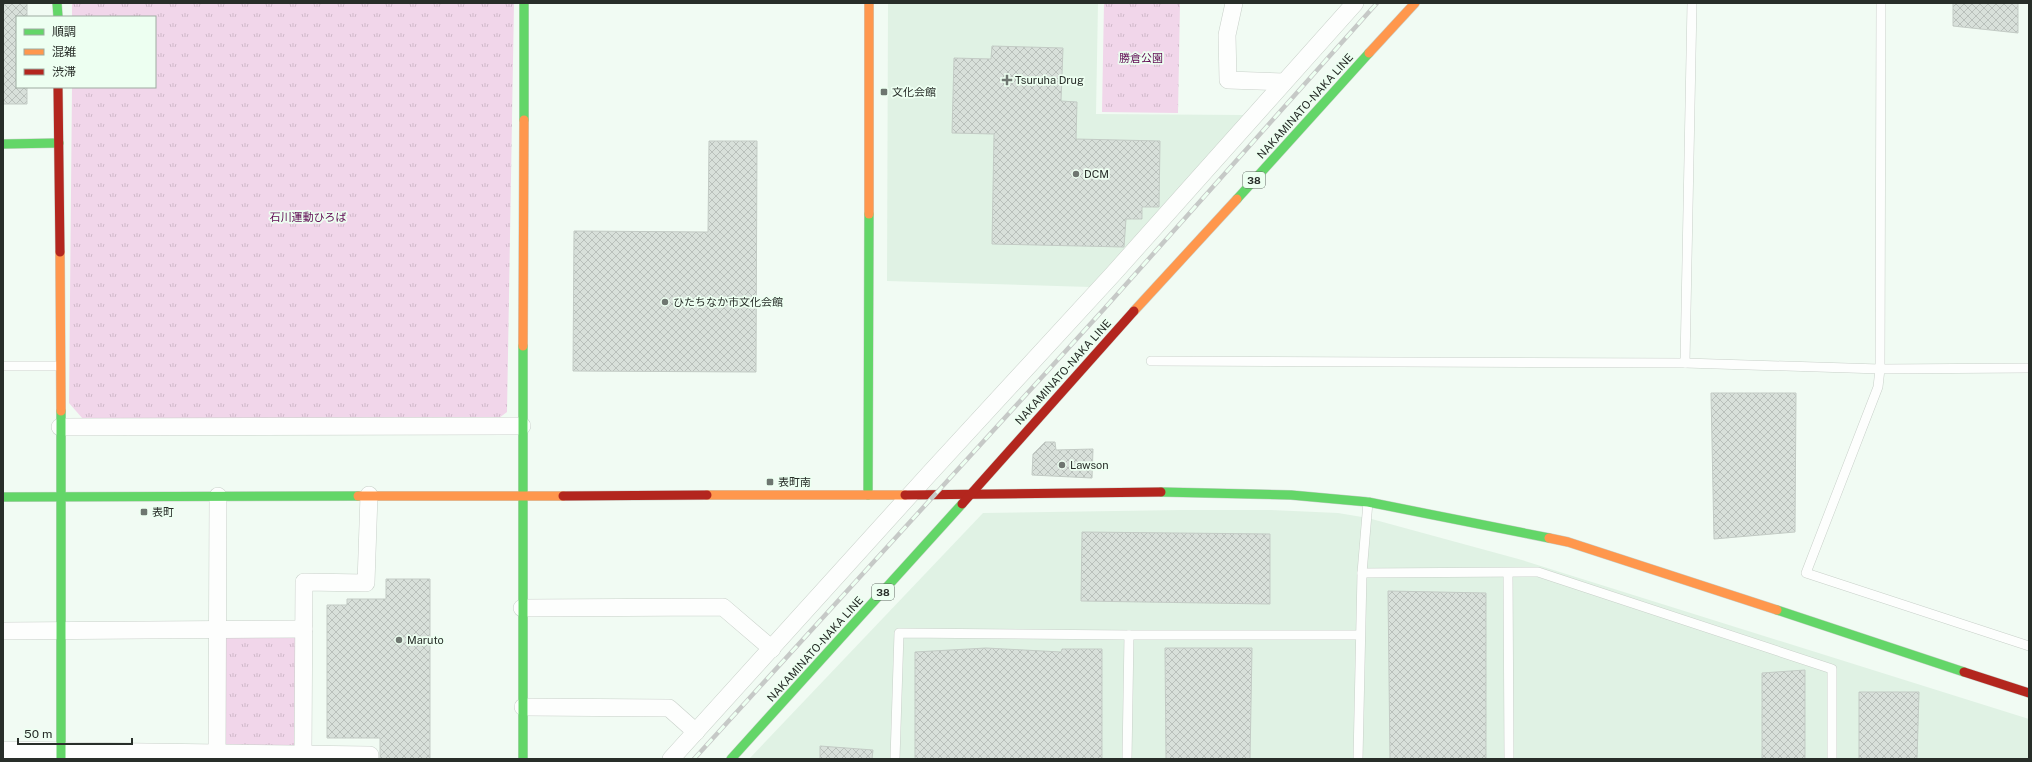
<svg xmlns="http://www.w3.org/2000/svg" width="2032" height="762" font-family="'Public Sans','Noto Sans JP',sans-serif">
  <defs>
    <pattern id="park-tufts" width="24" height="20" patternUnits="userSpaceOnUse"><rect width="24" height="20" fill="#f1d6ea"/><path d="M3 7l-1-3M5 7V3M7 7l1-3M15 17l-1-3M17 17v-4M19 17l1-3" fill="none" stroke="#cfb8c9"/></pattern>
    <pattern id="building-cross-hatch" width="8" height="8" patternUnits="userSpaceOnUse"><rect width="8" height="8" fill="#d8e0da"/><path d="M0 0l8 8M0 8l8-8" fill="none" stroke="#b9c0bb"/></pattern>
  </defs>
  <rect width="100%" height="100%" fill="#f1fbf3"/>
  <!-- built -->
  <g fill="#e0f2e4">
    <path d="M888,3h210l-2,111 148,1 -154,172 -203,-6z"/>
    <path d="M1181,510h90l67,3 30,5 154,42 507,159v40h-1280l234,-246z"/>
  </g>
  <!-- park -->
  <g fill="url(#park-tufts)">
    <path d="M72,3h442l-7,409 -8,6 -416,1 -14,-16 3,-316h83v-70h-83z"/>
    <path d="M1104,3h76l-2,110 -76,-1z"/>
    <path d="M304,629l-1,126 -86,-1v-124z"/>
  </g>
  <!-- building -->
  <g fill="url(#building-cross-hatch)" stroke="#c3cbc5">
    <path d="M3,3h24v14h-10v70h10v17h-24z"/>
    <path d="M1953,3h65v30l-65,-7z"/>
    <path d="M992,46l71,2 -2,53 16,1 -1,37 84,2 -1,66h-17v12h-16l-2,28 -132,-3 2,-110 -42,-1 2,-75 37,1z"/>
    <path d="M709,141h48l-1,231 -183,-1 1,-140 134,1z"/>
    <path d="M1711,393h85l-1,139 -81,7z"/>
    <path d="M1045,442h10l1,8 37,-1 -1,29 -60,-3 1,-21z"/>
    <path d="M1082,532l188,2v70l-189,-3z"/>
    <path d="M386,579h44v180h-50v-21h-53v-133h20v-6h39z"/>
    <path d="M1388,591l98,2v166h-96z"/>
    <path d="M986,648l75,4 1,-3h40v110h-187v-107z"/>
    <path d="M1165,648h87l-2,111h-84z"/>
    <path d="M1805,670v89h-43v-86z"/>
    <path d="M1859,692h60l-2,67h-58z"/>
    <path d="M820,746l53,4 -1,9h-52z"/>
  </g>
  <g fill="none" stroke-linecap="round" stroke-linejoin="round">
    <defs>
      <g id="lane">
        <path d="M1881,3l-1,366 -2,18 -72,186 223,73"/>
        <path d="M1151,361l534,2 195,6 149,-1"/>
        <path d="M1685,363l7,-360"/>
        <path d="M3,366h57"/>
        <path d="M1362,573l176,-1 294,97v90"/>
        <path d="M1508,573l1,186"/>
        <path d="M895,759l4,-126 230,2"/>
        <path d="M1127,759l2,-124h231"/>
        <path d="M1358,759l4,-186 6,-71"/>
      </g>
      <g id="street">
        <path d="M1234,3l-7,32 1,45 56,2"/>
        <path d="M60,427l462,-1"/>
        <path d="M522,608l201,-1 49,42"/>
        <path d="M3,631l301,-2"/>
        <path d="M523,707l146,1 27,24"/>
        <path d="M3,750l367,5v4"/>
        <path d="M303,755l1,-173 62,1 3,-88"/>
        <path d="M217,759l1,-263"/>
        <path d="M671,759l258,-285 185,-201 241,-270"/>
      </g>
      <g id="fast">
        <path d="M57,3l1,14"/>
        <path d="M524,120v-117"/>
        <path d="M3,144l56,-1"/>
        <path d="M1237,199l132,-146"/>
        <path d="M523,346v413"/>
        <path d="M1161,492l130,3 77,7 181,36"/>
        <path d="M868,495l1,-281"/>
        <path d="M3,497l355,-1"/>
        <path d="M1777,610l187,62"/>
        <path d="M61,759v-348"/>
        <path d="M731,759l231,-255"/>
      </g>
      <g id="slow">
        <path d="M1369,53l46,-50"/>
        <path d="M869,214v-211"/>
        <path d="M60,252l1,159"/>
        <path d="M1134,311l103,-112"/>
        <path d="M523,346l1,-226"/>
        <path d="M707,495h198"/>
        <path d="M358,496h205"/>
        <path d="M1549,538l19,4 209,68"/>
      </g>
      <g id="jam">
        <path d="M58,87l2,165"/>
        <path d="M905,495l256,-3"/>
        <path d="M563,496l144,-1"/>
        <path d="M962,504l172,-193"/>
        <path d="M1964,672l65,21"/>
      </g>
    </defs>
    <!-- lane casing -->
    <use href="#lane" stroke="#c8d0c9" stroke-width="10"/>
    <!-- street casing -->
    <use href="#street" stroke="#c8d0c9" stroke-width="18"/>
    <!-- fast casing -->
    <use href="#fast" stroke="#c8d0c9" stroke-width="10"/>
    <!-- slow casing -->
    <use href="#slow" stroke="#c8d0c9" stroke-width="10"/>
    <!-- jam casing -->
    <use href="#jam" stroke="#c8d0c9" stroke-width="10"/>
    <!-- lane -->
    <use href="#lane" stroke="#fdfefd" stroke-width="9"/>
    <!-- street -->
    <use href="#street" stroke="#fdfefd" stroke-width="17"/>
    <!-- fast -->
    <use href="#fast" stroke="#63d668" stroke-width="9"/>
    <!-- slow -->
    <use href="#slow" stroke="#ff974d" stroke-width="9"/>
    <!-- jam -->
    <use href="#jam" stroke="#b3261e" stroke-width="9"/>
    <defs>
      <path id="rail" d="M694,759l410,-450 273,-306"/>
    </defs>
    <!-- rail casing -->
    <use href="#rail" stroke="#c6c9c7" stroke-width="4.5"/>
    <!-- rail -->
    <use href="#rail" stroke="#edfff1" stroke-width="3" stroke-dasharray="9" stroke-linecap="butt"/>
  </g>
  <!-- markers -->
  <g fill="#6e7670" stroke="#edfff1" stroke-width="1.5">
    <path d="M1005 74h4v4h4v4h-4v4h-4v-4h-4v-4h4z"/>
    <rect x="880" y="88" width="8" height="8" rx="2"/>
    <circle cx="1076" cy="174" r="4"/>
    <circle cx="665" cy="302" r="4"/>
    <circle cx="1062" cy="465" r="4"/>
    <rect x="766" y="478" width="8" height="8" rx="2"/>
    <rect x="140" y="508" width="8" height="8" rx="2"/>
    <circle cx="399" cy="640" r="4"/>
  </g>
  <g text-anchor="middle" stroke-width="3.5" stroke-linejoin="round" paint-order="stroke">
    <!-- shield labels -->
    <g fill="#edfff1" stroke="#636d65" stroke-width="1">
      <rect x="1243" y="172" width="22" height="16" rx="3"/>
      <rect x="872" y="584" width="22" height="16" rx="3"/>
    </g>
    <g font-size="10" font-weight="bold" fill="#282e29">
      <text x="1254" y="184">38</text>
      <text x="883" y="596">38</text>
    </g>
    <!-- park labels -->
    <g font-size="11" fill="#5f0952" stroke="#edfff1">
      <text x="1141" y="62">勝倉公園</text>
      <text x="308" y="221">石川運動ひろば</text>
    </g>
    <!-- poi labels -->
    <g font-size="11" fill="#282e29" stroke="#edfff1" text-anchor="start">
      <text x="1015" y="84">Tsuruha Drug</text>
      <text x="892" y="96">文化会館</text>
      <text x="1084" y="178">DCM</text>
      <text x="673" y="306">ひたちなか市文化会館</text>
      <text x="1070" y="469">Lawson</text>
      <text x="778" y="486">表町南</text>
      <text x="152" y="516">表町</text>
      <text x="407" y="644">Maruto</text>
    </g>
    <!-- street labels -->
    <g font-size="11" fill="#282e29" stroke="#edfff1">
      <text transform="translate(1305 106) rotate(-48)" y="4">NAKAMINATO-NAKA LINE</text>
      <text transform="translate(1063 372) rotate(-48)" y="4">NAKAMINATO-NAKA LINE</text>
      <text transform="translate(815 649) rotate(-48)" y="4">NAKAMINATO-NAKA LINE</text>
    </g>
  </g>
  <!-- border -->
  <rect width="2032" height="762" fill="none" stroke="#282e29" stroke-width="8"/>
  <!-- legend -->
  <rect x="16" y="16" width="140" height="72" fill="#edfff1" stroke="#9eaba1"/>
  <rect x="24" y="29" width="20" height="6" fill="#63d668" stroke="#9eaba1"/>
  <text x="52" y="36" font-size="12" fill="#282e29">順調</text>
  <rect x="24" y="49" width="20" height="6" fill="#ff974d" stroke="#9eaba1"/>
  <text x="52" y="56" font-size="12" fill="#282e29">混雑</text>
  <rect x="24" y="69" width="20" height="6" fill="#b3261e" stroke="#9eaba1"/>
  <text x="52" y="76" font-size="12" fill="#282e29">渋滞</text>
  <!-- scale -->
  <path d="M18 738v6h114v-6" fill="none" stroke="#282e29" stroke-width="2"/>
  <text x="24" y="738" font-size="12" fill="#282e29" stroke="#edfff1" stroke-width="3" paint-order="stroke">50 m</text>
</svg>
